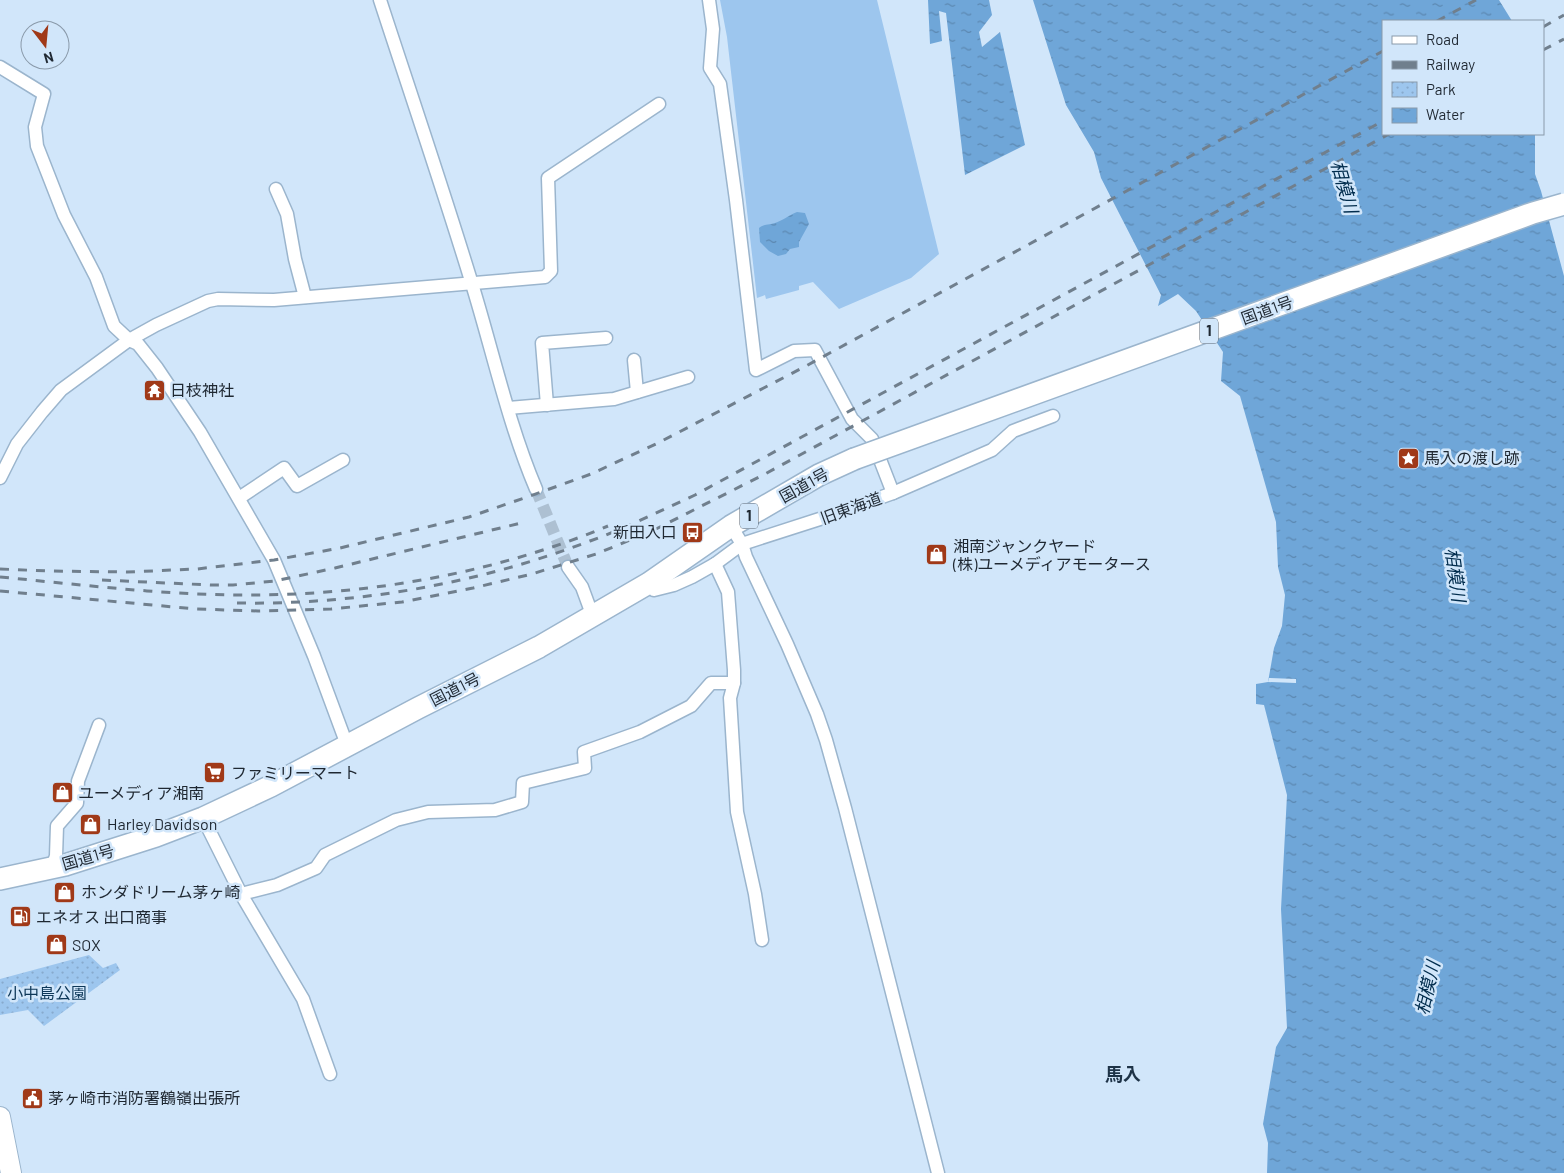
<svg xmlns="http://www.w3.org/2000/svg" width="1564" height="1173" font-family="Barlow,'Noto Sans JP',sans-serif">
  <defs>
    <pattern id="park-dots" width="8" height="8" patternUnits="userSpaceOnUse" patternTransform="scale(1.25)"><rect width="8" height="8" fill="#9dc6ee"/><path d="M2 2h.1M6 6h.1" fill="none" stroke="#87aacd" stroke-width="1.8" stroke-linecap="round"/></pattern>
    <pattern id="water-ripples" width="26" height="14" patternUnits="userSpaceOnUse" patternTransform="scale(1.25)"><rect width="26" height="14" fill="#6fa6d8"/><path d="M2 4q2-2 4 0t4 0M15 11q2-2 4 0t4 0" fill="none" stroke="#5b87b0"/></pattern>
  </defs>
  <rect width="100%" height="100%" fill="#d1e6fa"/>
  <!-- green -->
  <path fill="#9dc6ee" d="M720,0h157l62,254 -28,24 -72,31 -26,-27 -14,4v4l-33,9 -1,-4 -8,3 -30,-261z"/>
  <!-- park -->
  <path fill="url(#park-dots)" d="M89,955l14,13 13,-5 4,7 -76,56 -16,-16 -28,5v-36z"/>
  <!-- water -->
  <g fill="url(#water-ripples)">
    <path d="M928,0h61l3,15 -13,17 3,15 18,-15 25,113 -60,30 -19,-162 -7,-2 3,30 -12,3z"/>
    <path d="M1033,0h466l13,21h-129v113h152v40l6,17 23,85v897h-297l1,-30 -5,-19 13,-77 11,-19 -6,-119 6,-114 -23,-90 -8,-1v-20l12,-2 6,-34 8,-22 3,-31 -7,-28 -2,-45 -36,-126 -19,-15 2,-29 -27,-41 -18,-17 -20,12 3,-11 -60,-117 -7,-26 -28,-47z"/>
    <path d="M797,212l8,1 4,11 -10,18v5l-9,2 -4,5 -8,2 -9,-5 -9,-9 -1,-14c5,-4 9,-3 16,-5 7,-2 14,-8 22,-11z"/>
  </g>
  <!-- pier -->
  <path fill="#d1e6fa" d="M1269,678l27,1v4l-28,-1z"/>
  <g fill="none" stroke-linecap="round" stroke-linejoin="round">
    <!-- minor-tunnel -->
    <path stroke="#adc0d2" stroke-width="12" stroke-dasharray="12 6" stroke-linecap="butt" d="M536,489l32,78"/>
    <defs>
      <g id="minor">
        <path d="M380,0c31,95 63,189 92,284 21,68 36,139 64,205"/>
        <path d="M709,0l4,29 -3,39 10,16 16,116 20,170 38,-19 21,-1 37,69 20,20 21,54"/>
        <path d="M0,67l44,27 -9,33 2,19 27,69 32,62 18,49 15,14 9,4 19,24 43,64 74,128 40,96 33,89"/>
        <path d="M276,189l11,25 8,45 10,38"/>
        <path d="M634,360l3,32"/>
        <path d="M547,405l-5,-62 64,-5"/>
        <path d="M508,408l106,-9 74,-22"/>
        <path d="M0,478l17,-34 25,-32 19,-22 68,-50 27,-15 52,-24 10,-2 56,1 271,-23 6,-6 -3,-93 111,-74"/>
        <path d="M239,498l45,-30 13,18 46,-26"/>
        <path d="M731,526l11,18 4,13 41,87 30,70 9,26 19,68 93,365"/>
        <path d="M715,564l13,28 6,78v13l-4,15 7,114 18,82 7,46"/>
        <path d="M568,567l14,20 11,30"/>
        <path d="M649,583l5,7 20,-5 18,-8 23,-13 27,-20 87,-28 64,-23 99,-43 21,-19 40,-15"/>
        <path d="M203,818l38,76 62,105 27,75"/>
        <path d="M52,868l4,-12 1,-30 20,-23 1,-22 21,-56"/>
        <path d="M241,894l36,-9 39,-17 9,-13 71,-35 32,-8 67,-2 27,-8 1,-19 62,-15 -1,-16 56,-20 51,-26 20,-23h23"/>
      </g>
      <path id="primary" d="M0,1117l11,56"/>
      <path id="trunk" d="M0,879l65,-14 91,-29 47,-18 68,-32 147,-78 121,-61 110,-64 82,-57 88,-51 35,-16"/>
    </defs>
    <!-- minor casing -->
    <use href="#minor" stroke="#9bb5cd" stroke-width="15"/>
    <!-- primary casing -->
    <use href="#primary" stroke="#9bb5cd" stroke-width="22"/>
    <!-- trunk casing -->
    <use href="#trunk" stroke="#9bb5cd" stroke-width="24"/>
    <!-- minor -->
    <use href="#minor" stroke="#fff" stroke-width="12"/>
    <!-- primary -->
    <use href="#primary" stroke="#fff" stroke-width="20"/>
    <!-- trunk -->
    <use href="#trunk" stroke="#fff" stroke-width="21"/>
    <!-- rail -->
    <g stroke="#707f8d" stroke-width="3" stroke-dasharray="9 9" stroke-linecap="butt">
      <path d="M1437,21l39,-21"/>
      <path d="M1543,27l21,-12"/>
      <path d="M1543,50l21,-11"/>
      <path d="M0,569l48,2 79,1 70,-3 77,-9 66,-12 129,-31 61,-21 61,-22 67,-31 148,-77 577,-315"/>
      <path d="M0,577c85,8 171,19 257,18 119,-1 241,-23 351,-69"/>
      <path d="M102,580l109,5h22l42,-4 60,-13 186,-45"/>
      <path d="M0,591l196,18 62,2 73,-2 71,-7 71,-14 59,-14 64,-20 56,-23 113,-57 624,-340"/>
      <path d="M237,603c120,2 240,-19 353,-62 36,-13 70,-30 105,-46l688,-374"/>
    </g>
    <defs>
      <path id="trunk-bridge" d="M854,459l679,-246 31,-9"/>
    </defs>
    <!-- trunk-bridge casing -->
    <use href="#trunk-bridge" stroke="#9bb5cd" stroke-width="24" stroke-linecap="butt"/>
    <!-- trunk-bridge -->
    <use href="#trunk-bridge" stroke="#fff" stroke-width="21"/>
  </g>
  <!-- icons -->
  <defs>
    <symbol id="temple-square" viewBox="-11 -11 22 22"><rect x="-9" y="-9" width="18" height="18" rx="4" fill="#a03918" stroke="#d1e6fa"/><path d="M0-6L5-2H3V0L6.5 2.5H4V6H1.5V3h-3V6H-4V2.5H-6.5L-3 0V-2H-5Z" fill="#fff"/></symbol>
    <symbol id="sight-square" viewBox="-11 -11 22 22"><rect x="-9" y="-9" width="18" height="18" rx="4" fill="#a03918" stroke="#d1e6fa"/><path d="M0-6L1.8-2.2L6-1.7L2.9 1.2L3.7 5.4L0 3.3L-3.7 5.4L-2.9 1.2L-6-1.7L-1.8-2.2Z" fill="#fff"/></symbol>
    <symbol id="bus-square" viewBox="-11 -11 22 22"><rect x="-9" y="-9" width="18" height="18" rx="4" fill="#a03918" stroke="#d1e6fa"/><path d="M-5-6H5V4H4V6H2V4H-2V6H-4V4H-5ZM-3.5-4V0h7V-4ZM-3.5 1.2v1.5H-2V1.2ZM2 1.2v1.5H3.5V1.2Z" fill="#fff"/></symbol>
    <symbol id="shop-square" viewBox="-11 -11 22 22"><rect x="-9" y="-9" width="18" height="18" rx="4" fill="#a03918" stroke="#d1e6fa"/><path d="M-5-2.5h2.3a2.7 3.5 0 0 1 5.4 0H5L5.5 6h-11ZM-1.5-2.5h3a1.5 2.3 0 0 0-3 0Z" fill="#fff"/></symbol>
    <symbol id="supermarket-square" viewBox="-11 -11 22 22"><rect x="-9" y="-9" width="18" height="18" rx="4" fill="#a03918" stroke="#d1e6fa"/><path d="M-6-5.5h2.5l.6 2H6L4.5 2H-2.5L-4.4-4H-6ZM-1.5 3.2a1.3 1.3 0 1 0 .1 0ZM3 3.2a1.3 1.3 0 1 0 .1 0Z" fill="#fff"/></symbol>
    <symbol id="fuel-square" viewBox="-11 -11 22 22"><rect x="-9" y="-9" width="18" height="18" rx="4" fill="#a03918" stroke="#d1e6fa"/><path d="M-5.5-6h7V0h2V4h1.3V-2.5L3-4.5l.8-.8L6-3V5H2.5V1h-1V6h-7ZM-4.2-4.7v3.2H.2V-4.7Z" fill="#fff"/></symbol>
    <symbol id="civic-square" viewBox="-11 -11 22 22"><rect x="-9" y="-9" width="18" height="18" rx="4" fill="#a03918" stroke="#d1e6fa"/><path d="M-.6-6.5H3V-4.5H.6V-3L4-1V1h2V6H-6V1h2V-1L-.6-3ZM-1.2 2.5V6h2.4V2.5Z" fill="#fff"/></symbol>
  </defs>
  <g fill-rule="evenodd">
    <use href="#temple-square" x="142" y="378" width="25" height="25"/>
    <use href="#sight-square" x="1396" y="446" width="25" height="25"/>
    <use href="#bus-square" x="680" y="520" width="25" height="25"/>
    <use href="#shop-square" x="924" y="542" width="25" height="25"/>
    <use href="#supermarket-square" x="202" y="760" width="25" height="25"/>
    <use href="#shop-square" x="50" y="780" width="25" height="25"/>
    <use href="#shop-square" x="78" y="812" width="25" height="25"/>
    <use href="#shop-square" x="52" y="880" width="25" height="25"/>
    <use href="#fuel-square" x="8" y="904" width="25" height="25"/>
    <use href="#shop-square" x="44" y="932" width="25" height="25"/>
    <use href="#civic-square" x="20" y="1086" width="25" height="25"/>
  </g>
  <g text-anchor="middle" stroke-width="5" stroke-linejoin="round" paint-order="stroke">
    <!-- shield labels -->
    <g fill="#d1e6fa" stroke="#54616e" stroke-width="1">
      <rect x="1200" y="318.5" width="18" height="25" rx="4"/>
      <rect x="740" y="503.5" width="18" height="25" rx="4"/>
    </g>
    <g font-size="15" font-weight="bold" fill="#1f2832">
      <text x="1209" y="336">1</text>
      <text x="749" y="521">1</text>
    </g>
    <!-- street labels -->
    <g font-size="16" fill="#1f2832" stroke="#d1e6fa">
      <text transform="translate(1267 310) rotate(-20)" y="6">国道1号</text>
      <text transform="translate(804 485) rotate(-29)" y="6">国道1号</text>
      <text transform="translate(851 508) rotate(-20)" y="6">旧東海道</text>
      <text transform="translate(455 689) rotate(-27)" y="6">国道1号</text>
      <text transform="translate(88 857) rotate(-16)" y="6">国道1号</text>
    </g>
    <!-- poi labels -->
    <g font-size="16" fill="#1f2832" stroke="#d1e6fa" text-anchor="start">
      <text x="170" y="396">日枝神社</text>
      <text x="1424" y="464">馬入の渡し跡</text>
      <text x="677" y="538" text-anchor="end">新田入口</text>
      <text x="953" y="552">湘南ジャンクヤード<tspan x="953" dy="18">(株)ユーメディアモータース</tspan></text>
      <text x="231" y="779">ファミリーマート</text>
      <text x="78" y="799">ユーメディア湘南</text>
      <text x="107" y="830">Harley Davidson</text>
      <text x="81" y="898">ホンダドリーム茅ヶ崎</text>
      <text x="36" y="923">エネオス 出口商事</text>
      <text x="72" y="951">SOX</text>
      <text x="48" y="1104">茅ヶ崎市消防署鶴嶺出張所</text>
    </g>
    <!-- park labels -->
    <g font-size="16" fill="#0d3758" stroke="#d1e6fa">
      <text x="47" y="999">小中島公園</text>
    </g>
    <!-- water labels -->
    <g font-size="18" font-style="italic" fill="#012c4d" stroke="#d1e6fa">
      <text transform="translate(1344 187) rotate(74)" y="6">相模川</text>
      <text transform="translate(1455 575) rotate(82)" y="6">相模川</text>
      <text transform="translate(1428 988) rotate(-77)" y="6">相模川</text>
    </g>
    <!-- neighbourhood labels -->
    <g font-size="18" font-weight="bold" fill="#1e3347" stroke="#d1e6fa">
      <text x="1123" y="1081">馬入</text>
    </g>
  </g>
  <!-- legend -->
  <rect x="1382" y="20" width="162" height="115" fill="#d1e6fa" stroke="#8a9aaa"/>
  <rect x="1392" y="36" width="25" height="8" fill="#ffffff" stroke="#8a9aaa"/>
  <text x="1426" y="45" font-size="15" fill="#1f2832">Road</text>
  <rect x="1392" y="61" width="25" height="8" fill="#707f8d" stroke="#8a9aaa"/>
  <text x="1426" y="70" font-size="15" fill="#1f2832">Railway</text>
  <rect x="1392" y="82" width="25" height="15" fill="url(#park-dots)" stroke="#8a9aaa"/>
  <text x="1426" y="95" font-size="15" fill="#1f2832">Park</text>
  <rect x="1392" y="108" width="25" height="15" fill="url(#water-ripples)" stroke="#8a9aaa"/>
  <text x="1426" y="120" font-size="15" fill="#1f2832">Water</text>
  <!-- north arrow -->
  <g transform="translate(45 45) rotate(164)"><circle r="24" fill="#d1e6fa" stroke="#8a9aaa"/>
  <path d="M0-4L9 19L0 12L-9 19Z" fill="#a03918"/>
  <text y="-8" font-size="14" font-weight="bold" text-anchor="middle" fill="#1f2832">N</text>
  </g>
</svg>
